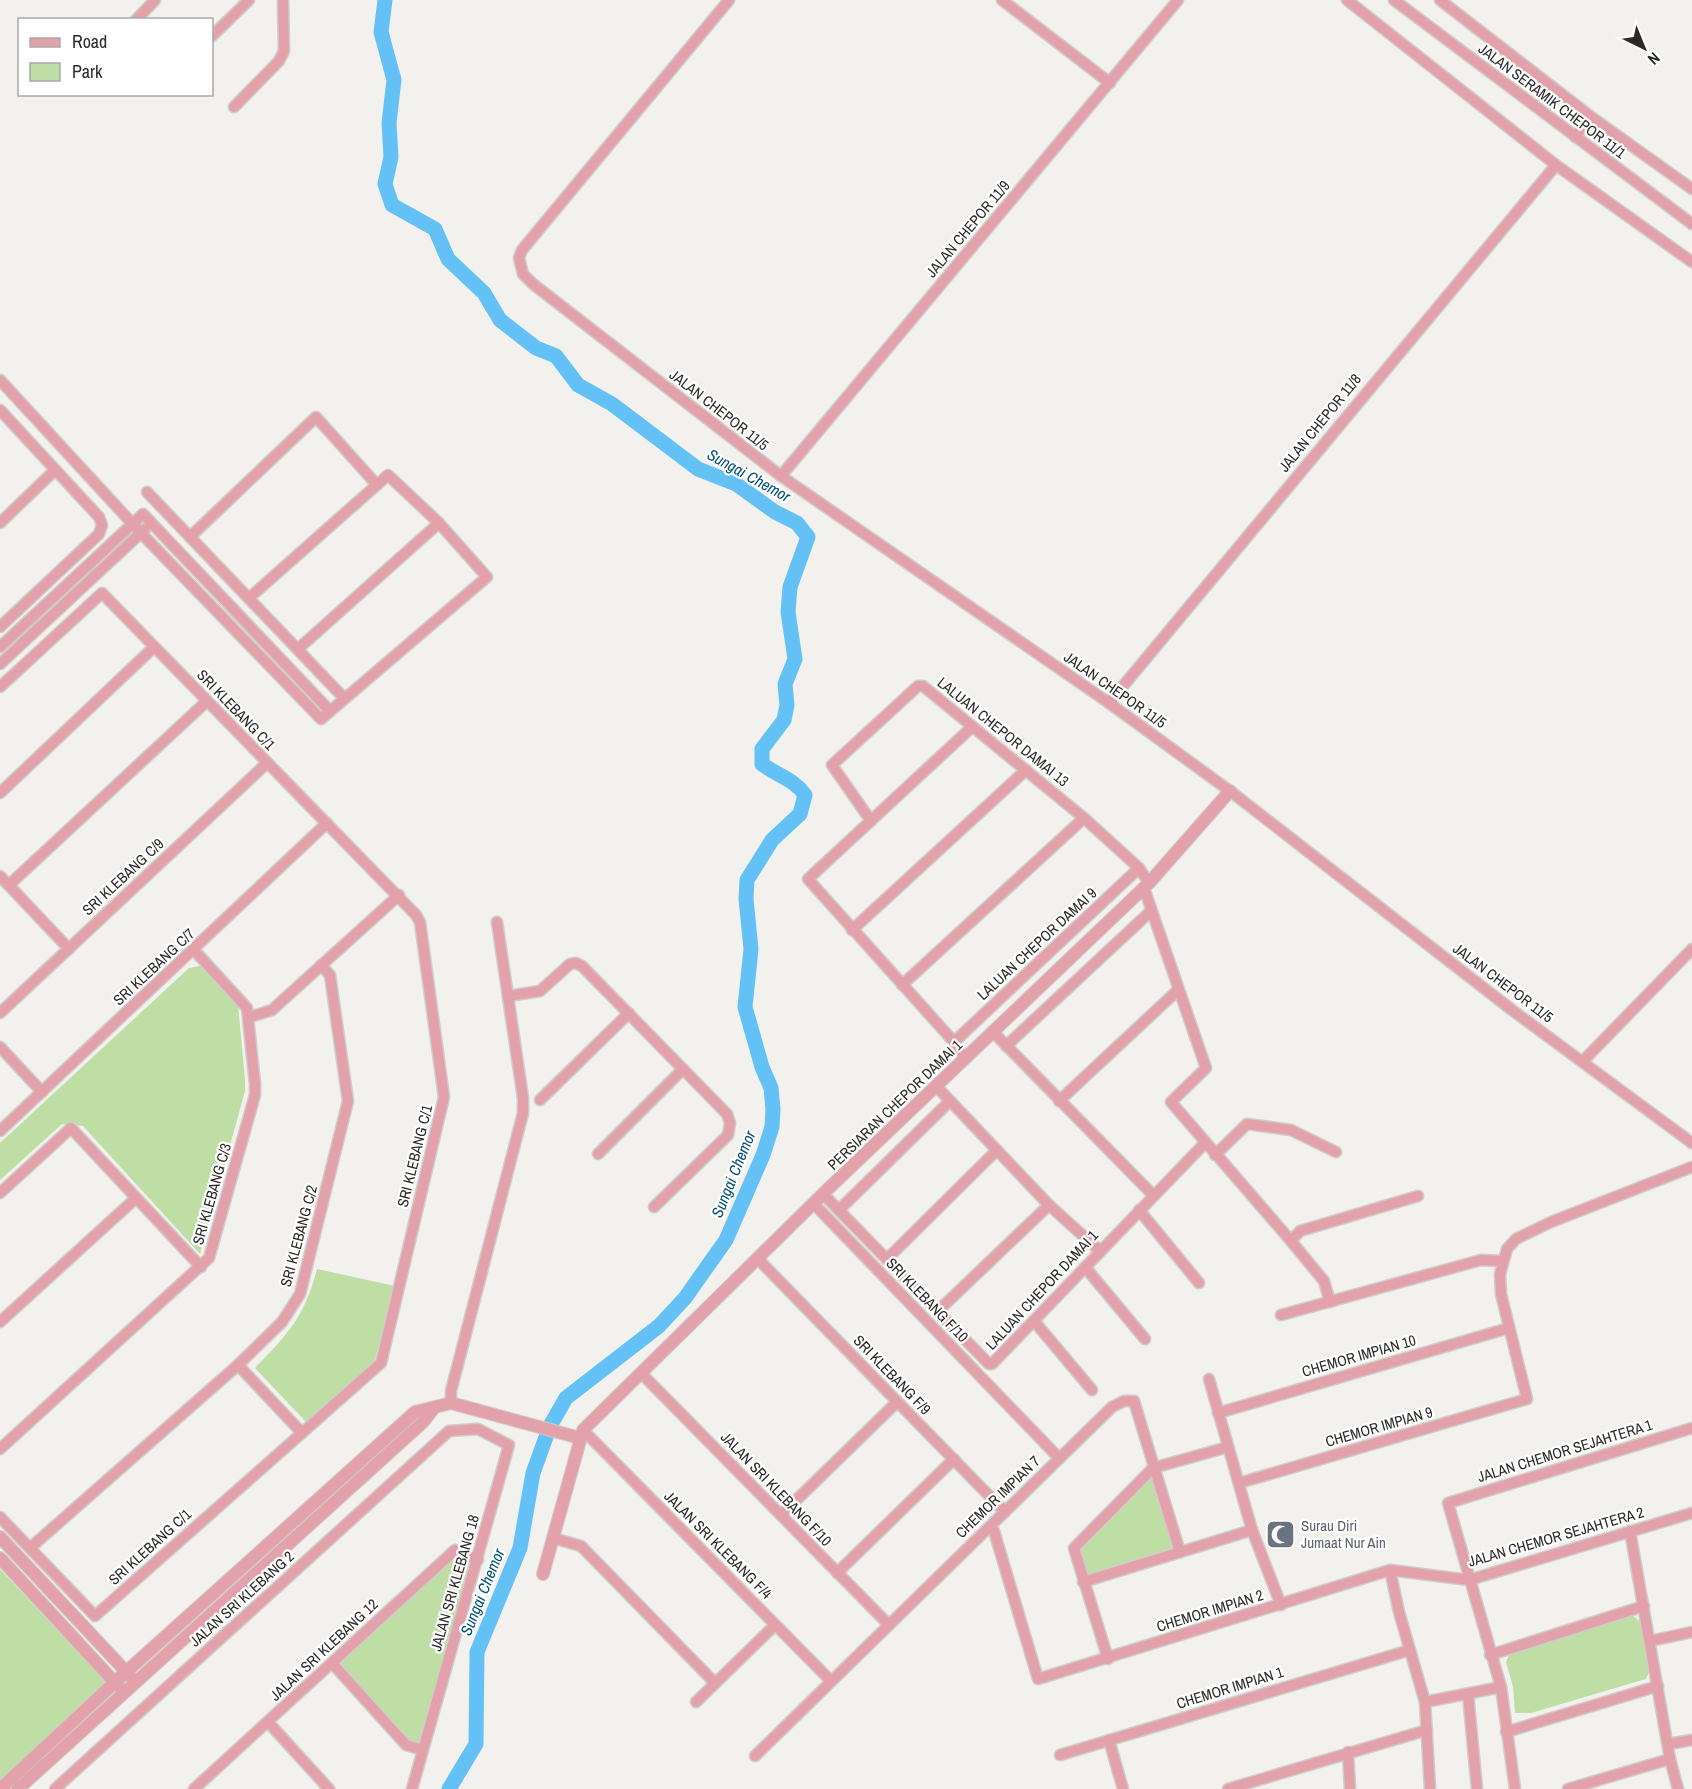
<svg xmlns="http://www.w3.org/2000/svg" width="1692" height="1789" font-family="'Archivo Narrow',sans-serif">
  <rect width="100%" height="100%" fill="#f3f1ed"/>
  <!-- green -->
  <g fill="#bfdea6">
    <path d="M200,966l38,38 7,76v11l-45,163 -117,-128 -21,-2 -62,56v-37l189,-175z"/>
    <path d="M317,1269l78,17 -21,76 -68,60 -51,-54c33,-34 50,-52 62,-99z"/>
    <path d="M1153,1468l27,84 -97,30 -9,-34z"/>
    <path d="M455,1550l23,10 -55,190 -17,-5 -74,-82z"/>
    <path d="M0,1569l110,117 -110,100z"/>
    <path d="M1633,1616l9,7 8,47 -4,9 -115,34h-16l-2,-26 -7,-25 4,-9z"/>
  </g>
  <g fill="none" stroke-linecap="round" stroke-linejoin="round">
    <!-- river -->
    <path stroke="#64c1f6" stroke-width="15" d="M385,0l-4,32 13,48 -5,43 2,34 -6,27 7,21 43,24 13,30 36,34 16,27 36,28 20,8 22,29 34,19 86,65 38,15 39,28 22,11 11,14 -18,50 -2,25 7,47 -10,25 2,21 -3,15 -22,29v15c16,12 32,15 43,31l-5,19 -28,26 -25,40 -1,19 5,50 -6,58 17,60 9,21 2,21 -1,18 -9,28 -37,85 -41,58 -26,28 -93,72 -16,28 -17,47 -13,75 -43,104 -1,92 -27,45"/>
    <defs>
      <g id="minor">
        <path d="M729,0l-207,250 -3,8 4,16 10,10 248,192 328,227 121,88 282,219 180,133"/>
        <path d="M1002,0l108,83"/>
        <path d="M1347,0l209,165 136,97"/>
        <path d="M1394,0l298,224"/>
        <path d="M1440,0l150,116 102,73"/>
        <path d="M136,20l19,-20"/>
        <path d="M212,36l37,-36"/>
        <path d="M234,107l45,-46 5,-10 -1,-51"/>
        <path d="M1575,137l15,-21"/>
        <path d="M0,380l141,153 180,186 166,-142 -48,-54 -51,-48 -139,123"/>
        <path d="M0,410l99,107 3,8 -3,9 -99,93"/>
        <path d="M781,476l397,-476"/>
        <path d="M147,492l197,206"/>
        <path d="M0,523l55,-53"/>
        <path d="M190,537l126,-120 61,68"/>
        <path d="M0,647l143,-133 187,197"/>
        <path d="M298,649l141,-126"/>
        <path d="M0,664l145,-135"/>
        <path d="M0,687l102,-94 314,322 4,7 24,175 -63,266 -286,253 -95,-99"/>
        <path d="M1109,703l447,-538"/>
        <path d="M0,793l154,-146"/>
        <path d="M871,821l-39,-56 86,-79h5l161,132 55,50 10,15"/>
        <path d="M0,876l69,73"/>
        <path d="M9,885l198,-184"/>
        <path d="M1144,888l62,180 -35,34 120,139"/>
        <path d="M852,930l174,-160"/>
        <path d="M902,985l182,-167"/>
        <path d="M508,996l32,-5 30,-27 6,-1 6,3 145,148 3,9 -2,12 -74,72"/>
        <path d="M0,1013l267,-250"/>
        <path d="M250,1017l22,-7 127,-115"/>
        <path d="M993,1032l160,163"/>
        <path d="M954,1042l185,-174"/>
        <path d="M1006,1046l145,-135"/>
        <path d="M0,1047l42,45"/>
        <path d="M965,1058l-11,-16 -146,-163 164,-152"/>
        <path d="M1583,1061l109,-112"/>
        <path d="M936,1086l113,119 51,46"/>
        <path d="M540,1100l89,-87"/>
        <path d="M1059,1101l119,-111"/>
        <path d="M0,1131l327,-308"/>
        <path d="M598,1154l85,-85"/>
        <path d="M1215,1155l32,-31 44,6 45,22"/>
        <path d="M0,1193l71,-65 130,139"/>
        <path d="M824,1195l165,169h3l213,-221"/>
        <path d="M814,1204l245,254"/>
        <path d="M839,1210l111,-109"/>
        <path d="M1139,1210l60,73"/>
        <path d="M758,1259l247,253"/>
        <path d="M887,1259l110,-109"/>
        <path d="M1085,1267l60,72"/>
        <path d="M1330,1302l-6,-21 -33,-40 9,-10 118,-35"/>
        <path d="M938,1311l111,-106"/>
        <path d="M1281,1315l200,-55 21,1"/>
        <path d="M1034,1321l58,69"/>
        <path d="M0,1322l136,-124"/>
        <path d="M238,1365l64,68"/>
        <path d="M641,1373l248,252"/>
        <path d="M1209,1379l43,151 29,75"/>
        <path d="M451,1403v-12l72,-278v-15l-26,-176"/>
        <path d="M1218,1413l291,-85"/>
        <path d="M583,1430l248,251"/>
        <path d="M0,1449l209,-191 46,-163v-11l-8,-76 -53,-58"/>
        <path d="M1239,1483l288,-84 -26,-105 -1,-20 7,-25 9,-10 35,-17 141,-55"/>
        <path d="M781,1515l115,-112"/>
        <path d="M994,1531l44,148 352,-109 79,10 223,-67"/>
        <path d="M1630,1531l40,228 8,30"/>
        <path d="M553,1538l28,8 134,137"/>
        <path d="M30,1548l208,-183 44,-43 18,-28 48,-193 -18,-126 -9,-10"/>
        <path d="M1390,1570l9,42 26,90 5,87"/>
        <path d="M837,1573l117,-114"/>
        <path d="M1083,1582l169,-52"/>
        <path d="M1650,1641l42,-9"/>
        <path d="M1490,1655l154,-49"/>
        <path d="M1108,1659l-34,-111 79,-80 75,-21"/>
        <path d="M332,1663l74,82 17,5"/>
        <path d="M1468,1694l9,95"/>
        <path d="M696,1702l79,-77"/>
        <path d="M1425,1702l76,-15"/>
        <path d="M268,1722l61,67"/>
        <path d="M1506,1732l152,-46"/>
        <path d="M1109,1740l14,49"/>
        <path d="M1669,1744l23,-4"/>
        <path d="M1348,1752l2,37"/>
        <path d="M1060,1755l350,-105"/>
        <path d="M755,1756l357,-349 12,-6h10l46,151"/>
        <path d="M55,1789l394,-358 29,-2 31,16 -97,344"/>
        <path d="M194,1789l261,-239 23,10"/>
        <path d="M1228,1789l199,-59"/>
        <path d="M1515,1789l-14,-102 -53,-184 244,-75"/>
        <path d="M1568,1789l102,-30"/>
      </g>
      <g id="tertiary">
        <path d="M0,1537l132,141"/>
        <path d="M0,1558l120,130"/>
        <path d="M543,1574l40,-144 246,-242 320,-305 81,-92"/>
        <path d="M0,1789l126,-117 289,-260 36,-9 129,35"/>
        <path d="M18,1789l405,-367 11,-14"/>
      </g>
    </defs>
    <!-- minor casing -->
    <use href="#minor" stroke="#cfcdca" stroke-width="13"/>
    <!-- tertiary casing -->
    <use href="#tertiary" stroke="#cfcdca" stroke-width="14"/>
    <!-- minor -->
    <use href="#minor" stroke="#e3a1ac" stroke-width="10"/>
    <!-- tertiary -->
    <use href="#tertiary" stroke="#e3a1ac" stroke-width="12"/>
  </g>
  <!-- icons -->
  <defs>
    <symbol id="mosque-square" viewBox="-11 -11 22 22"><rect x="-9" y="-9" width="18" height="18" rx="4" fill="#6b7280" stroke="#fff"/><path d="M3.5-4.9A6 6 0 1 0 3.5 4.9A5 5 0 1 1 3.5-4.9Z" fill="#fff"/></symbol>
  </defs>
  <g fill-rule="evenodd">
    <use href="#mosque-square" x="1264" y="1518" width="33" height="33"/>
  </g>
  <g text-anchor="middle" stroke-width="4.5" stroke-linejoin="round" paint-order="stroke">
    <!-- street labels -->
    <g font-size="15" fill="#2a2928" stroke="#fff">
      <text transform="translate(1552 101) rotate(37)" y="5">JALAN SERAMIK CHEPOR 11/1</text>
      <text transform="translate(968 229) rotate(-50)" y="5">JALAN CHEPOR 11/9</text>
      <text transform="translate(719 410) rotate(38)" y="5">JALAN CHEPOR 11/5</text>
      <text transform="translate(1320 423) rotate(-51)" y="5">JALAN CHEPOR 11/8</text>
      <text transform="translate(1115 690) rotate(35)" y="5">JALAN CHEPOR 11/5</text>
      <text transform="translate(236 710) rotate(46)" y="5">SRI KLEBANG C/1</text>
      <text transform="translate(1003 732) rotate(39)" y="5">LALUAN CHEPOR DAMAI 13</text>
      <text transform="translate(123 877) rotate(-43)" y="5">SRI KLEBANG C/9</text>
      <text transform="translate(1037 944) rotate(-43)" y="5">LALUAN CHEPOR DAMAI 9</text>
      <text transform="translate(154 967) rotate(-43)" y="5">SRI KLEBANG C/7</text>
      <text transform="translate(1503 983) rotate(37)" y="5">JALAN CHEPOR 11/5</text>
      <text transform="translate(895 1105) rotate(-44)" y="5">PERSIARAN CHEPOR DAMAI 1</text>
      <text transform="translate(415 1156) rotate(-76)" y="5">SRI KLEBANG C/1</text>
      <text transform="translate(212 1194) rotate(-74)" y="5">SRI KLEBANG C/3</text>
      <text transform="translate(299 1236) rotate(-75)" y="5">SRI KLEBANG C/2</text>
      <text transform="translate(1042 1290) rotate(-47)" y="5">LALUAN CHEPOR DAMAI 1</text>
      <text transform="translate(927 1300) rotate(46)" y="5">SRI KLEBANG F/10</text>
      <text transform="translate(1359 1356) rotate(-16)" y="5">CHEMOR IMPIAN 10</text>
      <text transform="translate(892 1375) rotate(46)" y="5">SRI KLEBANG F/9</text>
      <text transform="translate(1379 1427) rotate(-16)" y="5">CHEMOR IMPIAN 9</text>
      <text transform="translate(1565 1451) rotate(-17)" y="5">JALAN CHEMOR SEJAHTERA 1</text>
      <text transform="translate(776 1489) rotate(46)" y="5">JALAN SRI KLEBANG F/10</text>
      <text transform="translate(998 1497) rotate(-44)" y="5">CHEMOR IMPIAN 7</text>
      <text transform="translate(1556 1537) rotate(-16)" y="5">JALAN CHEMOR SEJAHTERA 2</text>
      <text transform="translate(718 1545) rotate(45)" y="5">JALAN SRI KLEBANG F/4</text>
      <text transform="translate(150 1547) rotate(-42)" y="5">SRI KLEBANG C/1</text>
      <text transform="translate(455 1583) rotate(-74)" y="5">JALAN SRI KLEBANG 18</text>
      <text transform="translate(242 1599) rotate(-42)" y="5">JALAN SRI KLEBANG 2</text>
      <text transform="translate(1210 1611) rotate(-17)" y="5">CHEMOR IMPIAN 2</text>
      <text transform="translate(324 1650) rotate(-43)" y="5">JALAN SRI KLEBANG 12</text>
      <text transform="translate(1230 1688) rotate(-17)" y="5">CHEMOR IMPIAN 1</text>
    </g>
    <!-- worship labels -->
    <g font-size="15" fill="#5b616d" stroke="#fff" text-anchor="start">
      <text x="1301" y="1531">Surau Diri<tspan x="1301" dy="17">Jumaat Nur Ain</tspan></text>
    </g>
    <!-- water labels -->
    <g font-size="16" font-style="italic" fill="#015173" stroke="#fff">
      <text transform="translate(749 475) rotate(29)" y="6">Sungai Chemor</text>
      <text transform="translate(733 1174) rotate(-68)" y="6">Sungai Chemor</text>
      <text transform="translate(482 1592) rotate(-68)" y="6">Sungai Chemor</text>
    </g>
  </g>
  <!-- legend -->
  <rect x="18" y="18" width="195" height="78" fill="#ffffff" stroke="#aaa9a9" stroke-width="1.5"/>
  <rect x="30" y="38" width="30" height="9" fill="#e3a1ac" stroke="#aaa9a9" stroke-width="1.5"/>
  <text x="72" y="48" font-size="18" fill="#2a2928">Road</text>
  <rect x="30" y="63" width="30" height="18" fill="#bfdea6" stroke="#aaa9a9" stroke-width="1.5"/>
  <text x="72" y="78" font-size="18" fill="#2a2928">Park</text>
  <!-- north arrow -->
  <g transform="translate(1644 48) rotate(137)" stroke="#ffffff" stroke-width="4.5" paint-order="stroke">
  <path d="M0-4.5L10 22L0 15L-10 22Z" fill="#2a2928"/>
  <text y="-9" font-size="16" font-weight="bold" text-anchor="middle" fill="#2a2928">N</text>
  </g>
</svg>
